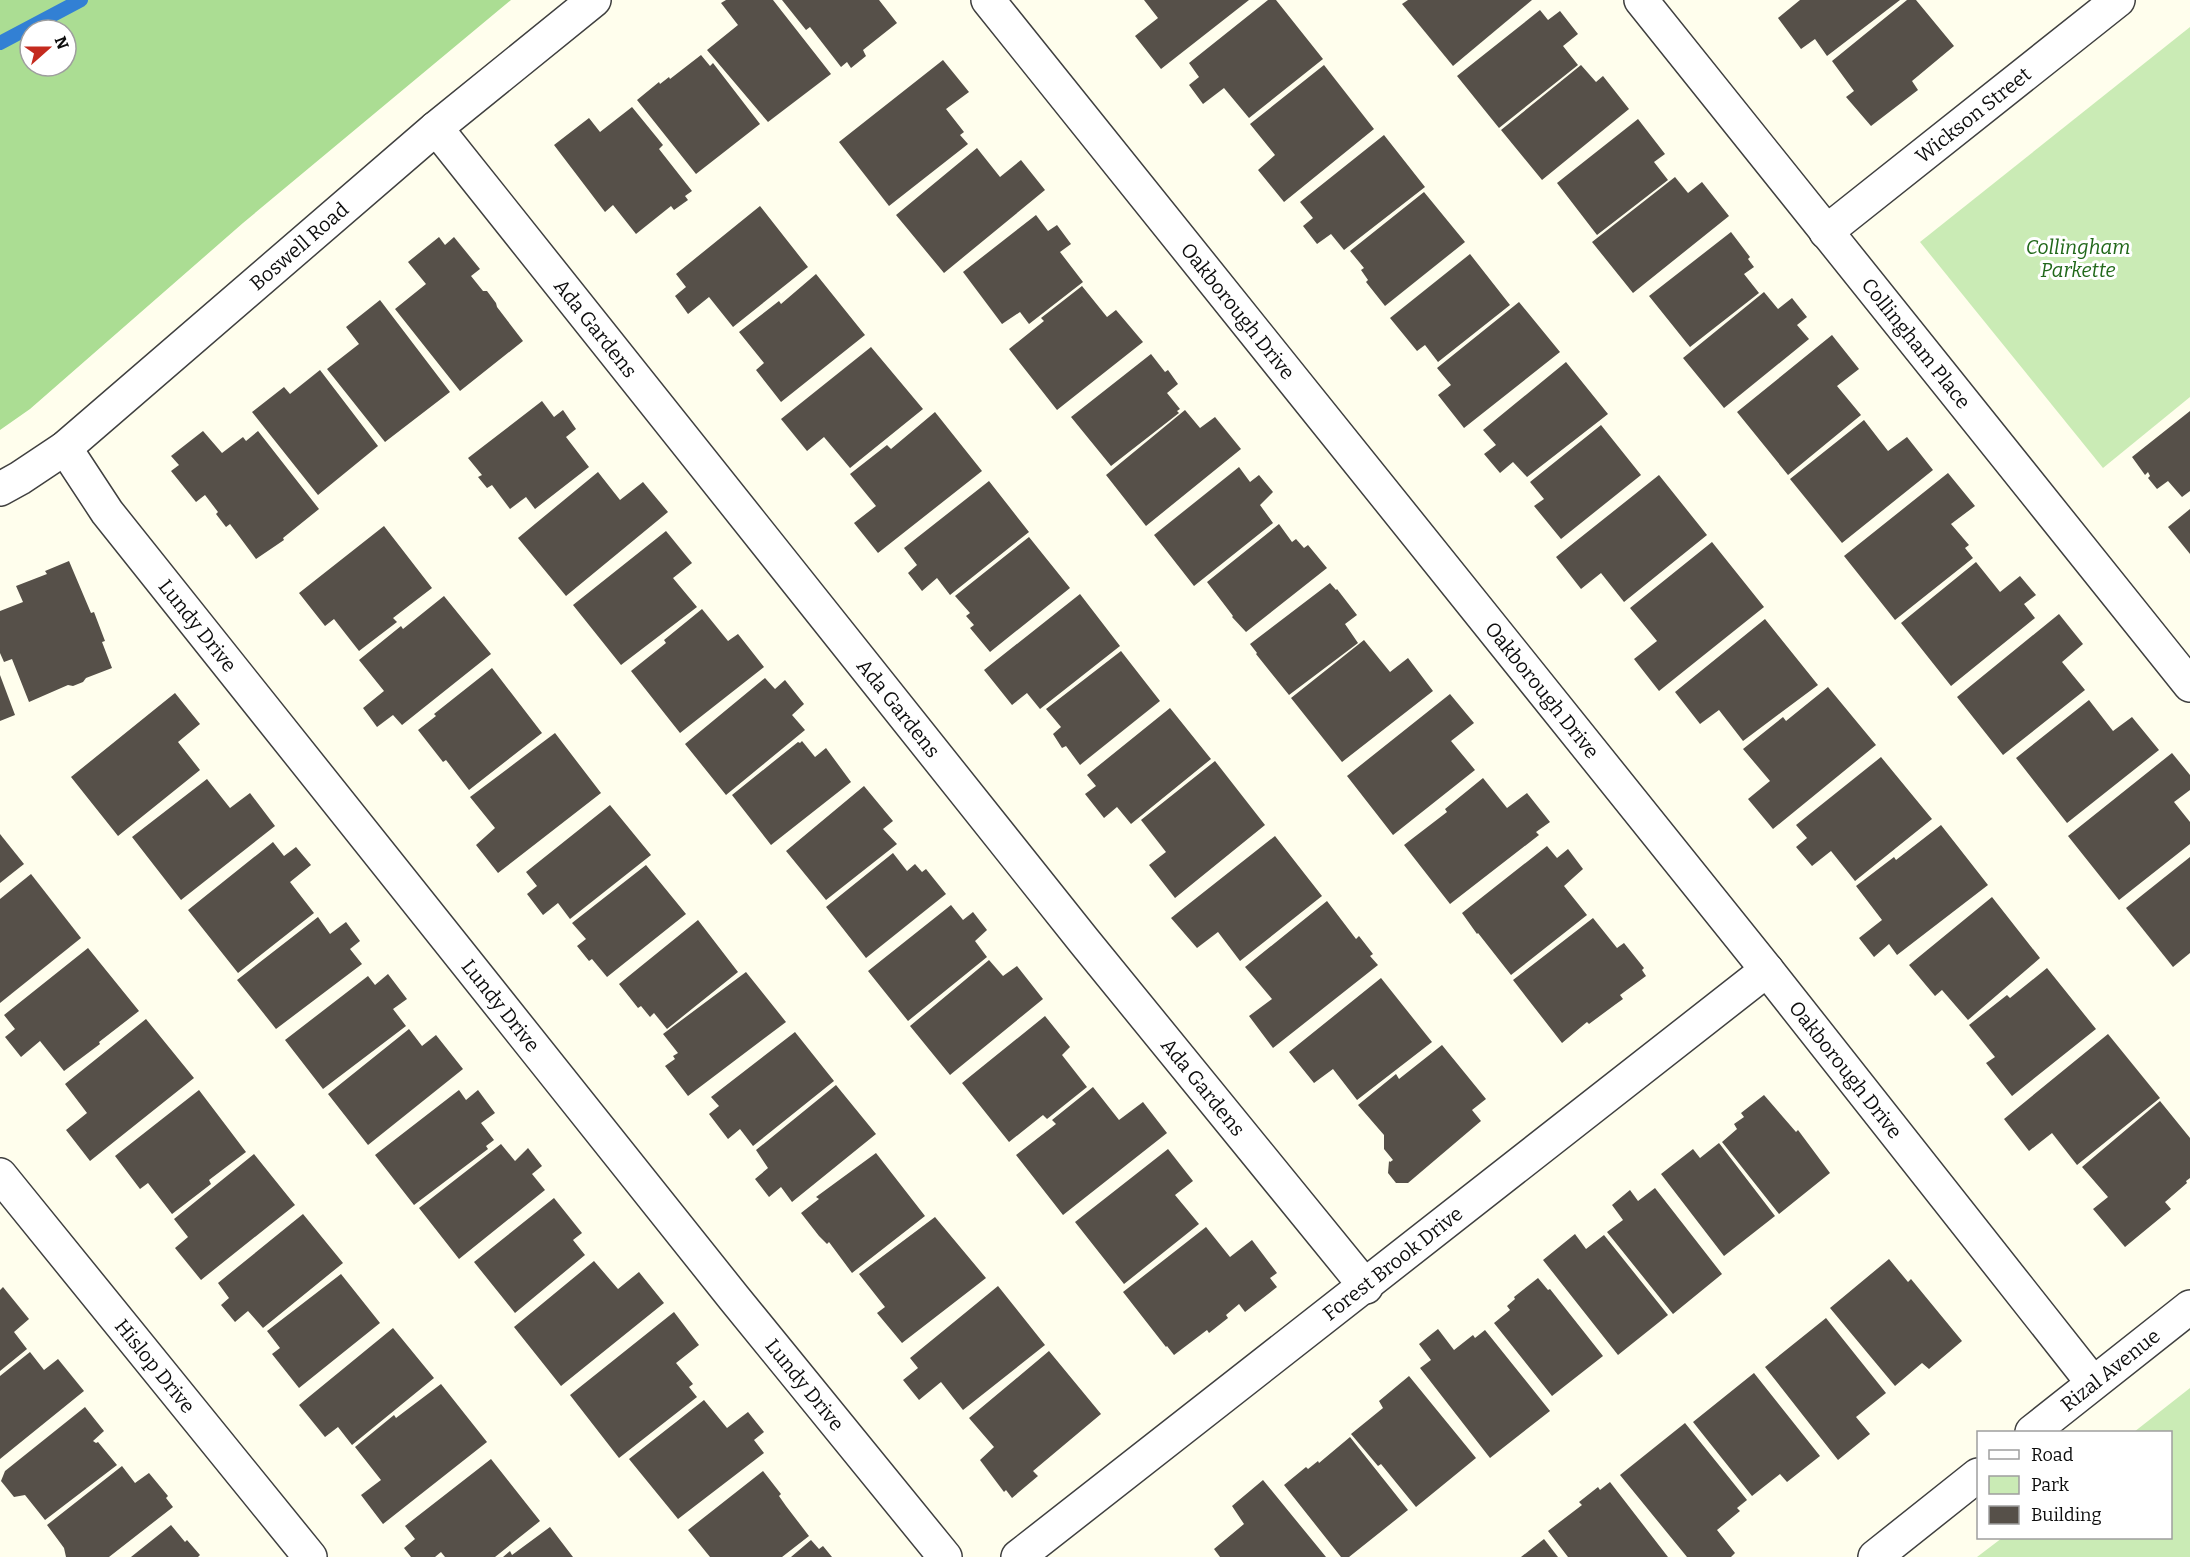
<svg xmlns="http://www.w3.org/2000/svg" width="2190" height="1557" font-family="Bitter,serif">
  <rect width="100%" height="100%" fill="#fffeed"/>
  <!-- green -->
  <g fill="#caebb5">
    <path d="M2190,27v370l-87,71 -183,-226z"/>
    <path d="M2190,1388v169h-213l25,-19h168v-106h-36z"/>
  </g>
  <!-- forest -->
  <path fill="#abdd93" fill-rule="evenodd" d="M0,0h511l-268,223 -213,186 -30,21zM30,30h36v36h-36z"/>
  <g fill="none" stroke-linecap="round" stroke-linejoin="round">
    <!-- stream -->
    <path stroke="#3280d4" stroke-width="14" d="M0,43l81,-43"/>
  </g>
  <!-- building -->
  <g fill="#565049">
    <path d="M726,0h47l58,74 -63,48 -61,-72 31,-25 -17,-22z"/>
    <path d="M782,0h97l18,23 -34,27 3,6 -15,12 -4,-6 -6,5 -31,-40 -4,3z"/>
    <path d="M1144,0h105l-88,69 -26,-33 23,-18z"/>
    <path d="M1268,0h8l47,59 -74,59 -25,-30 -21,16 -14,-19 10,-8 -10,-14z"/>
    <path d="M1408,0h124l-79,66 -51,-62z"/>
    <path d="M1800,0h100l-73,56 -12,-17 -14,10 -23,-31z"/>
    <path d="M1907,0h9l38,46 -42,35 6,9 -47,36 -25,-29 8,-6 -22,-30z"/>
    <path d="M1540,10l8,10 12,-9 18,23 -15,12 15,19 -79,63 -42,-52z"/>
    <path d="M701,55l9,11 3,-3 47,61 -64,50 -59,-74 22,-18 1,2 9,-7 1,2z"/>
    <path d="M943,60l26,32 -23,17 18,23 -4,3 8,9 -79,62 -50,-64z"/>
    <path d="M1324,65l50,64 -90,73 -26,-32 17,-15 -25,-31z"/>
    <path d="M1581,65l15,17 7,-6 26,33 -87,71 -41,-50z"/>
    <path d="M632,107l31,38 -4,4 33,42 -7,5 3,4 -14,10 -3,-4 -35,28 -23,-29 -8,7 -51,-67 35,-27 11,14z"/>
    <path d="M1638,119l27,35 -11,8 14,18 -71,55 -40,-52z"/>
    <path d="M1384,135l41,52 -81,63 -13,-16 -14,10 -14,-18 10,-8 -13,-16z"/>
    <path d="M977,148l23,29 21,-17 24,30 -101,83 -48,-58z"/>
    <path d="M1675,177l13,16 14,-11 27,34 -96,77 -41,-51z"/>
    <path d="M1424,192l41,50 -80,64 -19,-24 2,-2 -7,-10 3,-2 -14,-17z"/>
    <path d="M760,206l48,61 -75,60 -24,-30 -21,17 -13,-18 11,-9 -10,-13z"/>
    <path d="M1036,215l12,16 9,-6 14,19 -11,8 23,30 -54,42 -9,-12 -18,12 -39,-52z"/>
    <path d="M1731,232l19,25 -2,2 6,8 -10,7 15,19 -69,54 -41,-51z"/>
    <path d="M439,237l6,8 9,-8 26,32 -9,7 12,15h4l9,12 1,4 26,34 -63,50 -65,-82 31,-25 -18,-22z"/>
    <path d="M1470,254l40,51 -72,57 -13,-17 -8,6 -27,-33z"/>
    <path d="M816,274l49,61 -84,67 -25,-32 8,-7 -25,-31 40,-31 2,3z"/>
    <path d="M1082,286l25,31 9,-7 27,32 -86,68 -48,-61 35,-28 -3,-3z"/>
    <path d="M1764,292l14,17 14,-11 15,19 -10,8 12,14 -85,69 -41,-50z"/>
    <path d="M380,300l70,92 -65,50 -58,-73 32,-25 -13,-17z"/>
    <path d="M1519,302l41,50 -96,76 -26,-33 13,-10 -14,-17z"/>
    <path d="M1832,335l27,34 -22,17 24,29 -73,60 -51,-63z"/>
    <path d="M871,347l52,62 -73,59 -26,-31 -17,14 -26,-32z"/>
    <path d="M1151,354l14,18 3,-2 10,14 -11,9 13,16 -3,2 2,2 -68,53 -40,-49z"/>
    <path d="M1566,362l42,52 -81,63 -14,-15 -13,11 -16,-19 12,-9 -13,-15z"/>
    <path d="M320,370l58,76 -60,49 -66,-83 32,-25 6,7z"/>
    <path d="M542,401l12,16 9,-7 13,19 -10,8 23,30 -54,42 -9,-12 -16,12 -18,-24 -5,3 -9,-11 4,-2 -14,-17z"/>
    <path d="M1185,410l15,18 15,-11 26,32 -95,77 -40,-51z"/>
    <path d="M2190,411v80l-8,6 -14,-16 -11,8 -9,-11 2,-2 -2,-4 -3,3 -13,-18z"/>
    <path d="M935,412l47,59 -104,82 -24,-30 22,-17 -26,-32 37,-29 4,4z"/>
    <path d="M1864,420l24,31 19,-14 26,33 -91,73 -52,-64z"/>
    <path d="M1601,425l40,50 -80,64 -27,-33 10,-7 -14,-17z"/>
    <path d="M203,431l19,22 21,-16 3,4 12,-10 61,78 -36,29 1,2 -28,19 -26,-35 -4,3 -10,-13 2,-2 -13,-17 -9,7 -25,-31 8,-6 -8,-9z"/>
    <path d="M1239,467l11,15 9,-7 14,17 -13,13 13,18 -79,63 -40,-51z"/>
    <path d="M598,472l22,28 23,-18 25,30 -102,84 -48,-58z"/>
    <path d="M1948,473l27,33 -24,18 18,21 -4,3 8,10 -78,62 -51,-64z"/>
    <path d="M1659,475l48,60 -83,67 -23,-29 -20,16 -25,-32z"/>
    <path d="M989,481l40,51 -79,63 -13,-17 -15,13 -14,-18 9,-8 -13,-17z"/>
    <path d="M2190,509v45l-22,-27z"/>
    <path d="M1279,524l13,18 4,-3 8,9 4,-3 19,23 -81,64 -14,-15 1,-1 -26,-34z"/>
    <path d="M384,526l48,62 -39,30 4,4 -38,29 -25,-32 -9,7 -26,-33z"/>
    <path d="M666,531l26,32 -19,15 24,29 -76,58 -48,-60z"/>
    <path d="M1029,537l41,51 -80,64 -20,-24 4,-3 -8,-9 4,-3 -15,-17z"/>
    <path d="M1712,542l52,65 -105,84 -25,-32 23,-18 -27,-33z"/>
    <path d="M69,561l22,52 3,-1 11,29 -3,1 10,26 -26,10 -3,4 -10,4 -5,-1 -39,17 -17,-43 -8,3 -4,-9v-42l23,-9 -7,-16 31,-12 -2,-3z"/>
    <path d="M1976,562l24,30 20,-16 16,19 -12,9 11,14 -84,68 -50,-63z"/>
    <path d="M1330,583l6,7 1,-1 20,26 -12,9 13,19 -69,52 -33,-41 1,-1 -7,-9z"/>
    <path d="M1080,594l40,52 -80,63 -13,-16 -15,12 -28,-35z"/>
    <path d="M444,596l47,58 -89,71 -9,-10 -16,12 -14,-19 21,-17 -25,-31 42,-34 2,3z"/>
    <path d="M702,609l26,32 10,-7 26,33 -84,66 -49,-62 35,-28 -2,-3z"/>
    <path d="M2059,614l24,30 -21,18 23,28 -82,65 -46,-58z"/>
    <path d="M1765,619l53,66 -75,56 -24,-31 -19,14 -25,-32z"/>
    <path d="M1364,640l26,32 18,-14 25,33 -91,71 -51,-64z"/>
    <path d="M1121,651l39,50 -80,64 -14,-19 -4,2 -9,-14 8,-7 -15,-18z"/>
    <path d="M492,668l50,65 -73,57 -23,-30 -3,2 -25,-32 18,-14 -2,-2z"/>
    <path d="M0,675l15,40 -15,6z"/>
    <path d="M765,678l10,11 10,-9 19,24 -12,11 13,15 -79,65 -41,-51z"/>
    <path d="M1828,687l48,58 -103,84 -25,-30 22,-18 -27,-32 40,-32 3,4z"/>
    <path d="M175,693l25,31 -22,18 22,28 -82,66 -47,-59z"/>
    <path d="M1450,694l24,29 -23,18 24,29 -82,65 -46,-59z"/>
    <path d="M2089,700l24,31 19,-14 27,33 -92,73 -51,-65z"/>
    <path d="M1170,708l41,51 -80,65 -14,-17 -13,11 -19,-24 11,-8 -9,-11z"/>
    <path d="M555,733l46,60 -103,80 -22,-28 19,-17 -25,-31z"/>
    <path d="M802,741l13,16 11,-9 25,34 -80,63 -39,-50 66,-53 2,1z"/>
    <path d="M2172,753l18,22v15l-16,12 16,20v22l-71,56 -51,-64z"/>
    <path d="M1881,757l51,62 -77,62 -24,-30 -19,15 -16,-19 11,-9 -11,-13z"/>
    <path d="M1215,761l50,64 -90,73 -26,-33 17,-13 -25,-32z"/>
    <path d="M1483,778l24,30 20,-15 23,29 -14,10 3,3 -89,69 -46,-59 43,-33 -2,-3z"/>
    <path d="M207,779l23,29 20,-15 25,33 -94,74 -49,-63z"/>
    <path d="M864,786l29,35 -10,8 14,15 -71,56 -40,-49z"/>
    <path d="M610,805l41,50 -81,64 -12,-16 -15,12 -16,-21 10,-8 -11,-14z"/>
    <path d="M1941,825l47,60 -91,70 -8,-11 -15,13 -15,-19 23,-18 -26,-34 38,-29 2,3z"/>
    <path d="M0,834l24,30 -24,19z"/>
    <path d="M1275,836l47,60 -82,65 -22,-29 -21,16 -26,-30z"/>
    <path d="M273,842l11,14 12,-9 15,18 -21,17 24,31 -76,60 -50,-63z"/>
    <path d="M1547,846l10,12 11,-9 15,20 -19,17 23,29 -76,60 -33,-42 -1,1 -15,-21z"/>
    <path d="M893,853l14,18 8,-7 7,8 4,-3 20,25 -80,64 -40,-51z"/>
    <path d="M2190,857v96l-17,14 -47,-59z"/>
    <path d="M646,865l40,49 -79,63 -15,-18 -3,2 -12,-15 9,-7 -14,-16z"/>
    <path d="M31,874l50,64 -81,65v-104z"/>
    <path d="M1992,897l48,61 -72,62 -26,-30 -7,6 -26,-31z"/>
    <path d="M1327,901l29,38 3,-3 14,18 -3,2 8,9 -105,83 -24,-32 23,-17 -27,-32z"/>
    <path d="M951,905l12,15 10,-8 14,18 -12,11 12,16 -79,64 -40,-50z"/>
    <path d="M318,917l12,17 16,-12 14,19 -10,8 12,15 -86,65 -39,-49z"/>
    <path d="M1593,918l24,30 7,-5 20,25 -2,2 4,6 -26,19 3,4 -7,5 -27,20 -2,-2 -25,21 -49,-63z"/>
    <path d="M698,920l40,52 -71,57 -13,-16 -4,4 -9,-11 -3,2 -19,-24z"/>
    <path d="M88,948l51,63 -40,31 1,2 -36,27 -24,-30 -19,16 -16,-20 10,-8 -11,-14z"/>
    <path d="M989,960l14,16 14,-10 26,33 -93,76 -40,-49z"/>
    <path d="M2047,968l49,61 -84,67 -26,-33 9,-6 -26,-32 38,-30 3,3z"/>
    <path d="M746,972l40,50 -98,74 -23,-30 10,-7 -2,-3 5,-3 -15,-19z"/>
    <path d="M388,974l19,25 -14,10 13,17 -83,63 -38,-49 83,-64 7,9z"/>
    <path d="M1381,978l51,64 -75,58 -24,-31 -19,14 -25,-31z"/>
    <path d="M1045,1016l25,31 -8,8 25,32 -40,32 -4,-4 -34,27 -47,-59z"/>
    <path d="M146,1019l48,59 -104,83 -24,-31 21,-17 -22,-29z"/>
    <path d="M409,1029l13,17 14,-11 27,34 -95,76 -40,-51z"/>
    <path d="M795,1032l39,49 -81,65 -13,-17 -12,10 -19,-25 10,-8 -8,-9z"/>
    <path d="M2108,1034l52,64 -83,67 -25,-32 -23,18 -25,-32z"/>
    <path d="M1442,1045l44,54 -14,11 9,11 -73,62h-12l-8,-10 1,-12 1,1 3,-2 -9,-11v-14l-26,-30 38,-31 3,5z"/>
    <path d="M836,1085l40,49 -84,68 -11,-15 -12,10 -14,-18 13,-11 -12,-18z"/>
    <path d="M1093,1087l26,33 24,-18 24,31 -104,82 -47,-60 40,-31 -4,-4z"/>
    <path d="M199,1090l47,62 -37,28 2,4 -39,30 -24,-31 -8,6 -25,-33z"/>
    <path d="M459,1090l7,10 12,-10 17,23 -14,10 13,17 -8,6 2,3 -74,56 -39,-50z"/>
    <path d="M1764,1095l32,37 2,-2 32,43 -51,41 -57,-72 15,-13 -3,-5 10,-7 -3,-4z"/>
    <path d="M2160,1101l30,37v40l-4,3 1,2 -22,19 6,7 -46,38 -32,-38 15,-12 -26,-30z"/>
    <path d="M1719,1143l56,73 -51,40 -63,-82 32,-25 7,9z"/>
    <path d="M501,1144l14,17 13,-13 14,18 -10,8 13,16 -86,69 -40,-51z"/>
    <path d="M1168,1149l25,32 -18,14 24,29 -75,60 -49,-62z"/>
    <path d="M876,1153l49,63 -73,57 -23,-31 -2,2 -8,-8 -18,-23 18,-14 -3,-2z"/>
    <path d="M254,1154l41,51 -94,75 -26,-32 13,-11 -14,-18z"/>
    <path d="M1655,1188l67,86 -49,40 -66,-82 16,-12 -11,-15 18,-15 8,11z"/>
    <path d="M554,1198l28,35 -9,7 12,15 -70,58 -41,-51z"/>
    <path d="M303,1214l40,49 -80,65 -15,-17 -13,11 -14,-17 8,-7 -11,-15z"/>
    <path d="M935,1217l51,61 -84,65 -25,-30 8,-6 -26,-33z"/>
    <path d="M1206,1227l24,30 22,-17 25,33 -7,5 7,9 -32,25 -6,-8 -13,11 2,3 -19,15 -2,-3 -33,25 -7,-9 -1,1 -43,-55z"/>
    <path d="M1575,1234l11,15 18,-14 64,80 -50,40 -75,-95z"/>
    <path d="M1889,1259l19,23 3,-3 51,62 -33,28 -7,-6 -27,23 -65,-78z"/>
    <path d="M594,1261l24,28 21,-17 25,31 -103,83 -47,-59z"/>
    <path d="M341,1274l39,49 -81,65 -27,-34 8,-6 -13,-17z"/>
    <path d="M1538,1278l10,12 2,-1 53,67 -51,40 -58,-73 16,-13 -3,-4 8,-7 -1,-2z"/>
    <path d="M998,1286l47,59 -82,65 -22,-28 -22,18 -16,-20 15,-12 -8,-10z"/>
    <path d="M3,1287l26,32 -15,13 13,17 -27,22v-81z"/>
    <path d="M674,1312l25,33 -23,18 17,21 -4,3 8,10 -78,61 -49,-63z"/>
    <path d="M1826,1318l60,75 -30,24 14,17 -32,26 -73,-93z"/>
    <path d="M393,1328l41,50 -82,67 -14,-18 -13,10 -26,-32z"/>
    <path d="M1438,1329l16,21 19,-15 2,3 10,-8 65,81 -60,47 -70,-90 11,-8 -12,-16z"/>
    <path d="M1049,1351l52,63 -68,57 5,5 -26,22 -6,-8 -2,2 -24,-32 14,-13 -25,-29z"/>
    <path d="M30,1352l14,18 14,-11 26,32 -84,68v-83z"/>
    <path d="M1754,1373l66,83 -33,26 -7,-8 -28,22 -59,-74z"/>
    <path d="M1409,1376l67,82 -60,49 -35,-43 -3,2 -27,-32 32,-26 -4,-7z"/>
    <path d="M441,1384l46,58 -104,82 -22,-29 20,-15 -26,-33 39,-32 2,3z"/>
    <path d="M704,1400l23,28 21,-16 16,20 -10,8 10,13 -86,66 -49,-60z"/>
    <path d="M85,1407l19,24 -11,10 3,2 2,-1 19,23 -72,55 -20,-25 -11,2 -13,-16 4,-10z"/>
    <path d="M1685,1423l62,77 -10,8 3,3 -23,19 18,23 -4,4h-44l-67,-82z"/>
    <path d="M1350,1437l58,73 -59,47h-8l-57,-72 22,-18 2,2 10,-8 1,2z"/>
    <path d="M491,1459l49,62 -45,36h-50l-4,-5 -6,5h-24l-7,-9 11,-9 -10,-13z"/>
    <path d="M122,1466l13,17 14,-10 19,23 -2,2 7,9 -64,50h-43l-2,-9 -17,-23z"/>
    <path d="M763,1471l18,23 -2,2 7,10 23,30 -27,21h-72l-22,-27z"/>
    <path d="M1263,1480l63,77h-106l-6,-8 30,-25 -12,-18z"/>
    <path d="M1610,1482l58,75h-100l-20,-26 34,-26 -3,-3 19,-15 2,3z"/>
    <path d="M171,1525l14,17 2,-2 13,15 -2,2h-67z"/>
    <path d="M550,1527l23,30h-70l7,-6 2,4z"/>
    <path d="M1544,1539l14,18h-37z"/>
    <path d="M811,1540l8,9 4,-3 9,11h-41z"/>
  </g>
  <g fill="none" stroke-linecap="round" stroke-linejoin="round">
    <defs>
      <g id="street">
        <path id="s1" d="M988,0l779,970 326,413"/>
        <path id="s2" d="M1641,0l549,685"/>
        <path id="s3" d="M436,128l648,813 282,346"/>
        <path id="s4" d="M1826,232l292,-232"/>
        <path id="s5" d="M65,448l42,64 627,786 211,259"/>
        <path id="s6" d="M0,489l20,-11 45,-30 371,-320 158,-128"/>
        <path id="s7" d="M0,1175l310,382"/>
        <path id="s8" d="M2032,1432l158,-125"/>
        <path id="s9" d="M1018,1557l749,-587"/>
        <path d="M1875,1557l103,-82"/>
      </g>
    </defs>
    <!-- street casing -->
    <use href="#street" stroke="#404040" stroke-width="36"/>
    <!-- street -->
    <use href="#street" stroke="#fff" stroke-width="33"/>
  </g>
  <g text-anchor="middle" stroke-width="6" stroke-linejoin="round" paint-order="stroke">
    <!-- street labels -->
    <g font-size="20" fill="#0d0d0d" stroke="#fff">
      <text dy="7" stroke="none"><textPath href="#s4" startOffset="188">Wickson Street</textPath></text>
      <text dy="7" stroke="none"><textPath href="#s6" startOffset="386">Boswell Road</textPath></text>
      <text dy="7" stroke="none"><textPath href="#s1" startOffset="399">Oakborough Drive</textPath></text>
      <text dy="7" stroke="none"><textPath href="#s3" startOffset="256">Ada Gardens</textPath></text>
      <text dy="7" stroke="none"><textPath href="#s2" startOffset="440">Collingham Place</textPath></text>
      <text dy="7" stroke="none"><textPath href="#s5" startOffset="222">Lundy Drive</textPath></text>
      <text dy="7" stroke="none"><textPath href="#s1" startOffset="885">Oakborough Drive</textPath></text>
      <text dy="7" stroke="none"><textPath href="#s3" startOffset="742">Ada Gardens</textPath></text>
      <text dy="7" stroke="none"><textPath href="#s5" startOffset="708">Lundy Drive</textPath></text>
      <text dy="7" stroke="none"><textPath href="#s1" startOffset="1371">Oakborough Drive</textPath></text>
      <text dy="7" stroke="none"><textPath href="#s3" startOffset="1228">Ada Gardens</textPath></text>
      <text dy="7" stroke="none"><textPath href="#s9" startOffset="476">Forest Brook Drive</textPath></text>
      <text dy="7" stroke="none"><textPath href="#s7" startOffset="246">Hislop Drive</textPath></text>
      <text dy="7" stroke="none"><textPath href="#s8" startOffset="100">Rizal Avenue</textPath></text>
      <text dy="7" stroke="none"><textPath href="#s5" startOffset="1194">Lundy Drive</textPath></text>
    </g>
    <!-- park labels -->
    <g font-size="20" font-style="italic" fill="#21681a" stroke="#fff">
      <text x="2078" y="254">Collingham<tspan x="2078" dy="23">Parkette</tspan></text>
    </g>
  </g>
  <!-- legend -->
  <rect x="1977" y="1431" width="195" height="108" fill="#ffffff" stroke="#9e9e9e" stroke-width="1.5"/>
  <rect x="1989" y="1450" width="30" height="9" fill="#ffffff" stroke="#9e9e9e" stroke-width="1.5"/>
  <text x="2031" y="1461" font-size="18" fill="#0d0d0d">Road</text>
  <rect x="1989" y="1476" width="30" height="18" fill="#caebb5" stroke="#9e9e9e" stroke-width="1.5"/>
  <text x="2031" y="1491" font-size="18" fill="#0d0d0d">Park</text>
  <rect x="1989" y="1506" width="30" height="18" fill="#565049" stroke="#9e9e9e" stroke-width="1.5"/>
  <text x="2031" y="1521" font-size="18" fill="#0d0d0d">Building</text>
  <!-- north arrow -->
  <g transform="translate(48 48) rotate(69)"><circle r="28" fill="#ffffff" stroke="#9e9e9e" stroke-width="1.5"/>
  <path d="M0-4.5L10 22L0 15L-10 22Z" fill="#c42a1e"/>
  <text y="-9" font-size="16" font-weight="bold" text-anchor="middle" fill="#0d0d0d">N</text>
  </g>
</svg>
